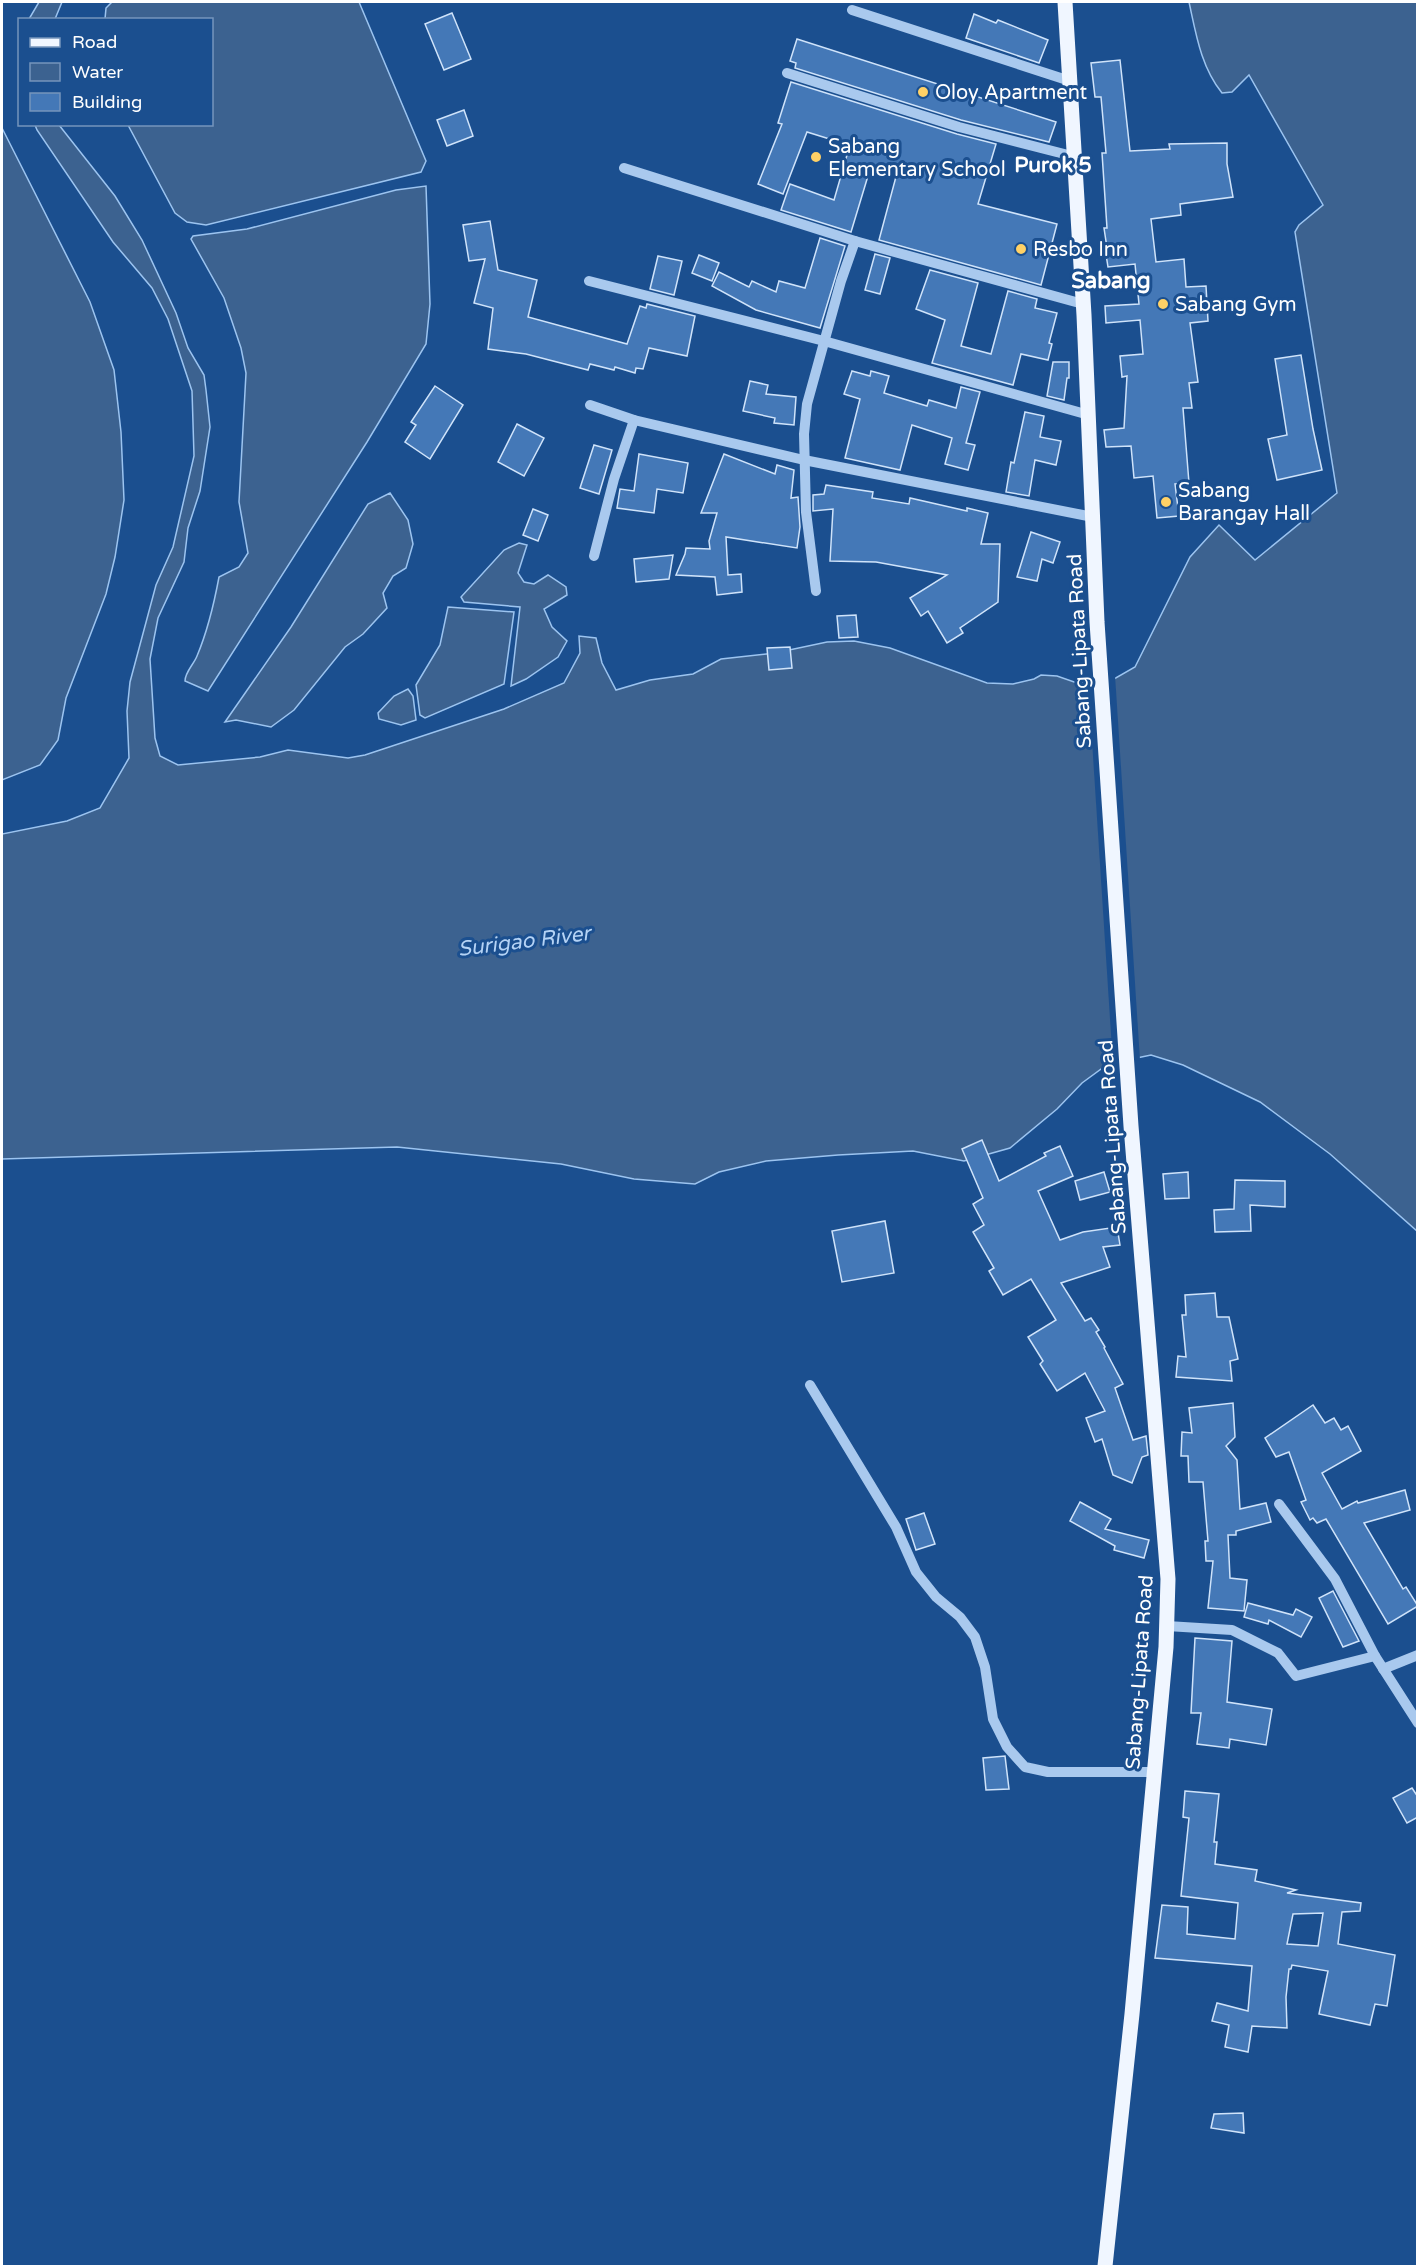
<svg xmlns="http://www.w3.org/2000/svg" width="1419" height="2268" font-family="'Varela Round',sans-serif">
  <rect width="100%" height="100%" fill="#1b4f8f"/>
  <!-- water -->
  <g fill="#3c6290" stroke="#9cc4f0" stroke-width="1.5">
    <path d="M39,2h23l-7,17h-26z"/>
    <path d="M112,2h247l67,159 -5,11 -215,53 -19,-3 -12,-9 -47,-88 84,-1v-104l-107,-1 1,-11z"/>
    <path d="M1189,2h228v1229l-87,-77 -70,-52 -77,-37 -32,-10 -43,9 -26,19 -25,26 -47,39 -46,13 -51,-10 -75,4 -72,6 -47,11 -24,12 -61,-5 -73,-15 -164,-17 -395,12v-325l65,-13 33,-13 29,-50 -2,-47 3,-29 26,-97 17,-38 21,-91 -2,-65 -24,-72 -16,-31 -39,-46 -76,-112 -2,-5h24l56,71 27,44 34,73 12,35 16,27 2,15 4,37 -10,64 -12,37 -4,34 -26,56 -8,41 5,79 5,18 18,9 82,-8 28,-7 60,8 17,-3 139,-46 60,-26 16,-30 -1,-17 17,2 6,25 14,27 34,-10 43,-6 28,-15 54,-6 52,-11 27,-1 36,7 97,35 26,1 21,-5 7,-4 16,1 20,7 37,-4 21,-12 55,-110 29,-32 36,35 82,-67 -42,-261 4,-7 24,-20 -74,-130 -17,17 -10,1c-21,-26 -26,-59 -33,-91z"/>
    <path d="M2,128l88,174 24,68 7,62 3,68 -9,57 -9,37 -40,104 -8,42 -18,25 -38,15z"/>
    <path d="M426,186l4,118 -4,40 -59,98 -159,249 -23,-10c0,-9 9,-17 12,-25 11,-26 17,-52 22,-79l20,-10 9,-14 -9,-51 7,-129 -5,-25 -17,-50 -33,-59 2,-3 54,-7 149,-39z"/>
    <path d="M390,493l18,27 5,24 -7,24 -13,8 -10,17 4,15 -24,26 -18,13 -51,63 -23,17 -35,-7 -11,2 66,-95 77,-123z"/>
    <path d="M519,543l8,2 -9,28 6,9 10,2 14,-9 18,12 1,8 -23,14 8,18 15,14 -9,16 -32,22 -15,7 9,-79 -56,-5 -3,-5 43,-47z"/>
    <path d="M448,607l66,5 -10,72 -79,34 -5,-3 -4,-30 24,-40z"/>
    <path d="M408,689l5,7 3,24 -15,5 -22,-6 -1,-6 16,-17z"/>
  </g>
  <!-- pier -->
  <path fill="#1b4f8f" d="M1115,675l25,385 -27,5 -25,-386z"/>
  <!-- building -->
  <g fill="#4478b7" stroke="#cfe3fa" stroke-width="1.5" fill-rule="evenodd">
    <path d="M452,13l19,46 -27,11 -19,-46z"/>
    <path d="M974,14l22,9 2,-3 50,20 -9,23 -73,-25z"/>
    <path d="M797,39l259,83 -7,20 -88,-22 -166,-52 1,-5 -6,-2z"/>
    <path d="M1120,60l10,91 40,-2 -1,-5 58,-1v21l6,33 -53,7 1,11 -30,4 5,43 28,-3 2,28 20,-1 2,35 -18,2 8,59 -9,1 3,25h-9l6,75 -14,1 4,32 -22,2 -4,-42 -19,2 -3,-32 -25,1 -2,-17 20,-2 3,-52 -5,1 -2,-21 23,-2 -3,-34 -34,3 -1,-17 34,-2 -4,-40 -27,3 -3,-19h2l-3,-20h3l-5,-75h4l-5,-56h-6l-4,-34z"/>
    <path d="M791,82l166,52 39,10 -18,60 79,20 -16,61 -162,-45 18,-67 -26,-7 -20,66 -70,-22 9,-26 44,16 13,-45 -14,-5 3,-9 -29,-9 -24,62 -25,-10 24,-60 -4,-1z"/>
    <path d="M464,110l9,26 -26,10 -10,-26z"/>
    <path d="M490,221l8,49 39,10 -9,37 99,27 13,-38 6,2 1,-4 48,12 -8,40 -38,-8 -6,21 -7,-1 -1,5 -20,-6 -1,3 -24,-6 -2,6 -62,-16 -38,-5 5,-41 -19,-5 11,-44 -16,2 -6,-36z"/>
    <path d="M820,238l25,8 -25,82 -64,-18 -44,-24 7,-14 30,15 3,-6 24,11 3,-11 26,7z"/>
    <path d="M875,254l15,4 -10,36 -15,-4z"/>
    <path d="M699,255l20,8 -7,18 -20,-8z"/>
    <path d="M658,256l24,5 -8,34 -24,-6z"/>
    <path d="M930,270l48,13 -17,63 30,8 17,-63 29,8 -2,9 22,5 -8,30 3,1 -4,16 -27,-6 -8,31 -81,-22 13,-43 -29,-11z"/>
    <path d="M1301,355l12,74 9,41 -45,10 -9,-41 19,-4 -12,-76z"/>
    <path d="M1053,362h16v16h-2l-3,22 -17,-4z"/>
    <path d="M852,371l18,5 1,-5 18,5 -5,17 43,13 2,-6 27,8 5,-21 19,5 -14,51 9,2 -7,25 -23,-6 7,-26 -40,-13 -12,45 -55,-12 15,-59 -16,-5z"/>
    <path d="M750,381l18,4 -2,9 30,3 -2,28 -20,-2 1,-5 -32,-7z"/>
    <path d="M435,386l28,19 -33,54 -25,-17 11,-17 -5,-3z"/>
    <path d="M1025,412l19,4 -4,21 21,4 -5,24 -21,-5 -6,36 -23,-4 5,-30 3,1z"/>
    <path d="M517,424l27,14 -20,38 -26,-14z"/>
    <path d="M594,445l18,5 -13,44 -19,-6z"/>
    <path d="M639,454l49,9 -5,30 -26,-4 -3,24 -37,-5 3,-19 14,2z"/>
    <path d="M724,454l51,20 2,-9 17,5 -3,28 7,-1 2,30 -3,21 -71,-11 2,38 13,-1 1,18 -25,3 -2,-18 -39,-2 9,-21 1,-6 24,1 -1,-8 8,-28h-16z"/>
    <path d="M826,485l47,7 -1,6 37,6 1,-6 57,13v-3l21,5 -7,31h19l-2,58 -38,26 3,5 -16,10 -19,-32 -7,5 -11,-18 37,-23 -71,-13 -46,-1 3,-52 -20,2v-16l11,-1z"/>
    <path d="M533,509l15,6 -10,26 -15,-6z"/>
    <path d="M1031,532l29,10 -7,21 -11,-4 -5,22 -20,-4z"/>
    <path d="M673,555l-4,24 -33,3 -2,-23z"/>
    <path d="M856,615l2,22 -19,1 -2,-22z"/>
    <path d="M790,647l2,21 -23,2 -2,-22z"/>
    <path d="M982,1140l17,41 47,-25 -2,-3 16,-7 13,30 -35,15 22,49 23,-8 34,-5 3,18 -17,2 7,20 -49,16 24,38 6,-3 8,12 -3,2 9,15 -1,1 19,36 -8,4 18,52 13,-4 2,19 -6,2 -10,26 -19,-8 -11,-36 -7,3 -9,-24 19,-7 -20,-38 -28,18 -17,-27 3,-3 -15,-24 28,-17 -25,-41 -28,16 -14,-24 5,-3 -21,-36 11,-7 -11,-21 10,-6 -21,-49z"/>
    <path d="M1104,1172l6,20 -30,8 -5,-19z"/>
    <path d="M1188,1172l1,26 -24,1 -2,-25z"/>
    <path d="M1235,1180l50,1v26l-35,-2 1,26 -36,1 -1,-22 20,-1z"/>
    <path d="M885,1221l9,52 -52,9 -10,-51z"/>
    <path d="M1215,1293l2,24h12l9,42 -8,2 2,20 -56,-4 2,-21 8,1 -4,-42h4l-1,-20z"/>
    <path d="M1233,1403l2,34 -9,9 11,14 3,49 26,-6 5,19 -35,9v4h-8l2,43 17,2 -3,31 -36,-3 5,-47h-7l-1,-20h3l-5,-59h-14l-1,-26h-7l1,-24 10,1 -3,-25z"/>
    <path d="M1313,1405l12,18 9,-5 7,12 7,-4 13,25 -39,22 20,36 15,-8 1,2 47,-13 5,20 -46,13 39,66 3,-2 12,19 -30,18 -62,-105 -9,4 -4,-5 -3,2 -9,-18 5,-2 -17,-48 -13,5 -11,-19z"/>
    <path d="M1080,1502l31,17 -6,10 44,11 -5,18 -30,-8 1,-4 -45,-25z"/>
    <path d="M924,1513l11,31 -19,6 -10,-31z"/>
    <path d="M1333,1591l26,50 -16,6 -24,-49z"/>
    <path d="M1248,1603l45,12 3,-6 16,8 -11,20 -32,-17 -1,4 -24,-7z"/>
    <path d="M1195,1638l37,3 -5,61 45,7 -6,36 -36,-6 -1,9 -32,-4 4,-31h-10z"/>
    <path d="M1005,1756l4,33 -23,1 -3,-32z"/>
    <path d="M1412,1788l6,9v20l-11,6 -14,-25z"/>
    <path d="M1185,1791l34,3 -5,48h3l-2,22 42,6 -2,11 41,9 -9,3 74,10 -1,8 -18,1 -4,32 57,11 -8,51 -12,-2 -5,21 -51,-11 9,-43 -36,-6 -1,4h-2l-3,28 1,31 -35,-2 -4,26 -23,-5 4,-22 -17,-4 5,-18 31,8 4,-45 -97,-8 7,-53 26,2 -1,27 48,5 3,-36 -57,-7 8,-78 -6,-1zM1323,1913l-5,33 -31,-2 6,-30z"/>
    <path d="M1243,2113l1,20 -33,-5 3,-14z"/>
  </g>
  <g fill="none" stroke-linecap="round" stroke-linejoin="round">
    <!-- minor -->
    <g stroke="#a9c9ee" stroke-width="10">
      <path d="M852,10l218,71"/>
      <path d="M787,73l172,54 117,30"/>
      <path d="M624,168l231,73 228,63"/>
      <path d="M589,281l235,60 265,74"/>
      <path d="M590,405l44,15 170,40 289,57"/>
      <path d="M594,556l20,-77 20,-59"/>
      <path d="M816,591l-10,-79 -2,-78 3,-30 34,-123 14,-40"/>
      <path d="M810,1385l86,142 20,45 20,25 24,20 15,20 10,30 8,52 14,28 18,20 23,5h106"/>
      <path d="M1279,1504l56,75 40,77 43,67"/>
      <path d="M1167,1626l65,4 46,23 18,23 79,-20"/>
      <path d="M1383,1669l35,-14"/>
    </g>
    <!-- major -->
    <path stroke="#f0f6ff" stroke-width="15" d="M1065,2l19,313 13,307 34,504 37,453 -2,68 -34,367 -27,252"/>
  </g>
  <!-- markers -->
  <g fill="#ffd166" stroke="#1b4f8f" stroke-width="2">
    <circle cx="923" cy="92" r="6"/>
    <circle cx="816" cy="157" r="6"/>
    <circle cx="1021" cy="249" r="6"/>
    <circle cx="1163" cy="304" r="6"/>
    <circle cx="1166" cy="502" r="6"/>
  </g>
  <g text-anchor="middle" stroke-width="6" stroke-linejoin="round" paint-order="stroke">
    <!-- poi labels -->
    <g font-size="20" fill="#fff" stroke="#1b4f8f" text-anchor="start">
      <text x="935" y="99">Oloy Apartment</text>
      <text x="828" y="153">Sabang<tspan x="828" dy="23">Elementary School</tspan></text>
      <text x="1033" y="256">Resbo Inn</text>
      <text x="1175" y="311">Sabang Gym</text>
      <text x="1178" y="497">Sabang<tspan x="1178" dy="23">Barangay Hall</tspan></text>
    </g>
    <!-- street labels -->
    <g font-size="20" fill="#fff" stroke="#1b4f8f">
      <text transform="translate(1079 651) rotate(-93)" y="7">Sabang-Lipata Road</text>
      <text transform="translate(1112 1137) rotate(-94)" y="7">Sabang-Lipata Road</text>
      <text transform="translate(1139 1672) rotate(-86)" y="7">Sabang-Lipata Road</text>
    </g>
    <!-- neighbourhood labels -->
    <g font-size="21" font-weight="bold" fill="#fff" stroke="#1b4f8f">
      <text x="1053" y="172">Purok 5</text>
    </g>
    <!-- water labels -->
    <g font-size="21" font-style="italic" fill="#b5d3f5" stroke="#1b4f8f">
      <text transform="translate(524 941) rotate(-7)" y="7">Surigao River</text>
    </g>
    <!-- quarter labels -->
    <g font-size="22" font-weight="bold" fill="#fff" stroke="#1b4f8f">
      <text x="1111" y="288">Sabang</text>
    </g>
  </g>
  <!-- border -->
  <rect width="1419" height="2268" fill="none" stroke="#ffffff" stroke-width="6"/>
  <!-- legend -->
  <rect x="18" y="18" width="195" height="108" fill="#1b4f8f" stroke="#7695bc" stroke-width="1.5"/>
  <rect x="30" y="38" width="30" height="9" fill="#f0f6ff" stroke="#7695bc" stroke-width="1.5"/>
  <text x="72" y="48" font-size="18" fill="#ffffff">Road</text>
  <rect x="30" y="63" width="30" height="18" fill="#3c6290" stroke="#7695bc" stroke-width="1.5"/>
  <text x="72" y="78" font-size="18" fill="#ffffff">Water</text>
  <rect x="30" y="93" width="30" height="18" fill="#4478b7" stroke="#7695bc" stroke-width="1.5"/>
  <text x="72" y="108" font-size="18" fill="#ffffff">Building</text>
</svg>
